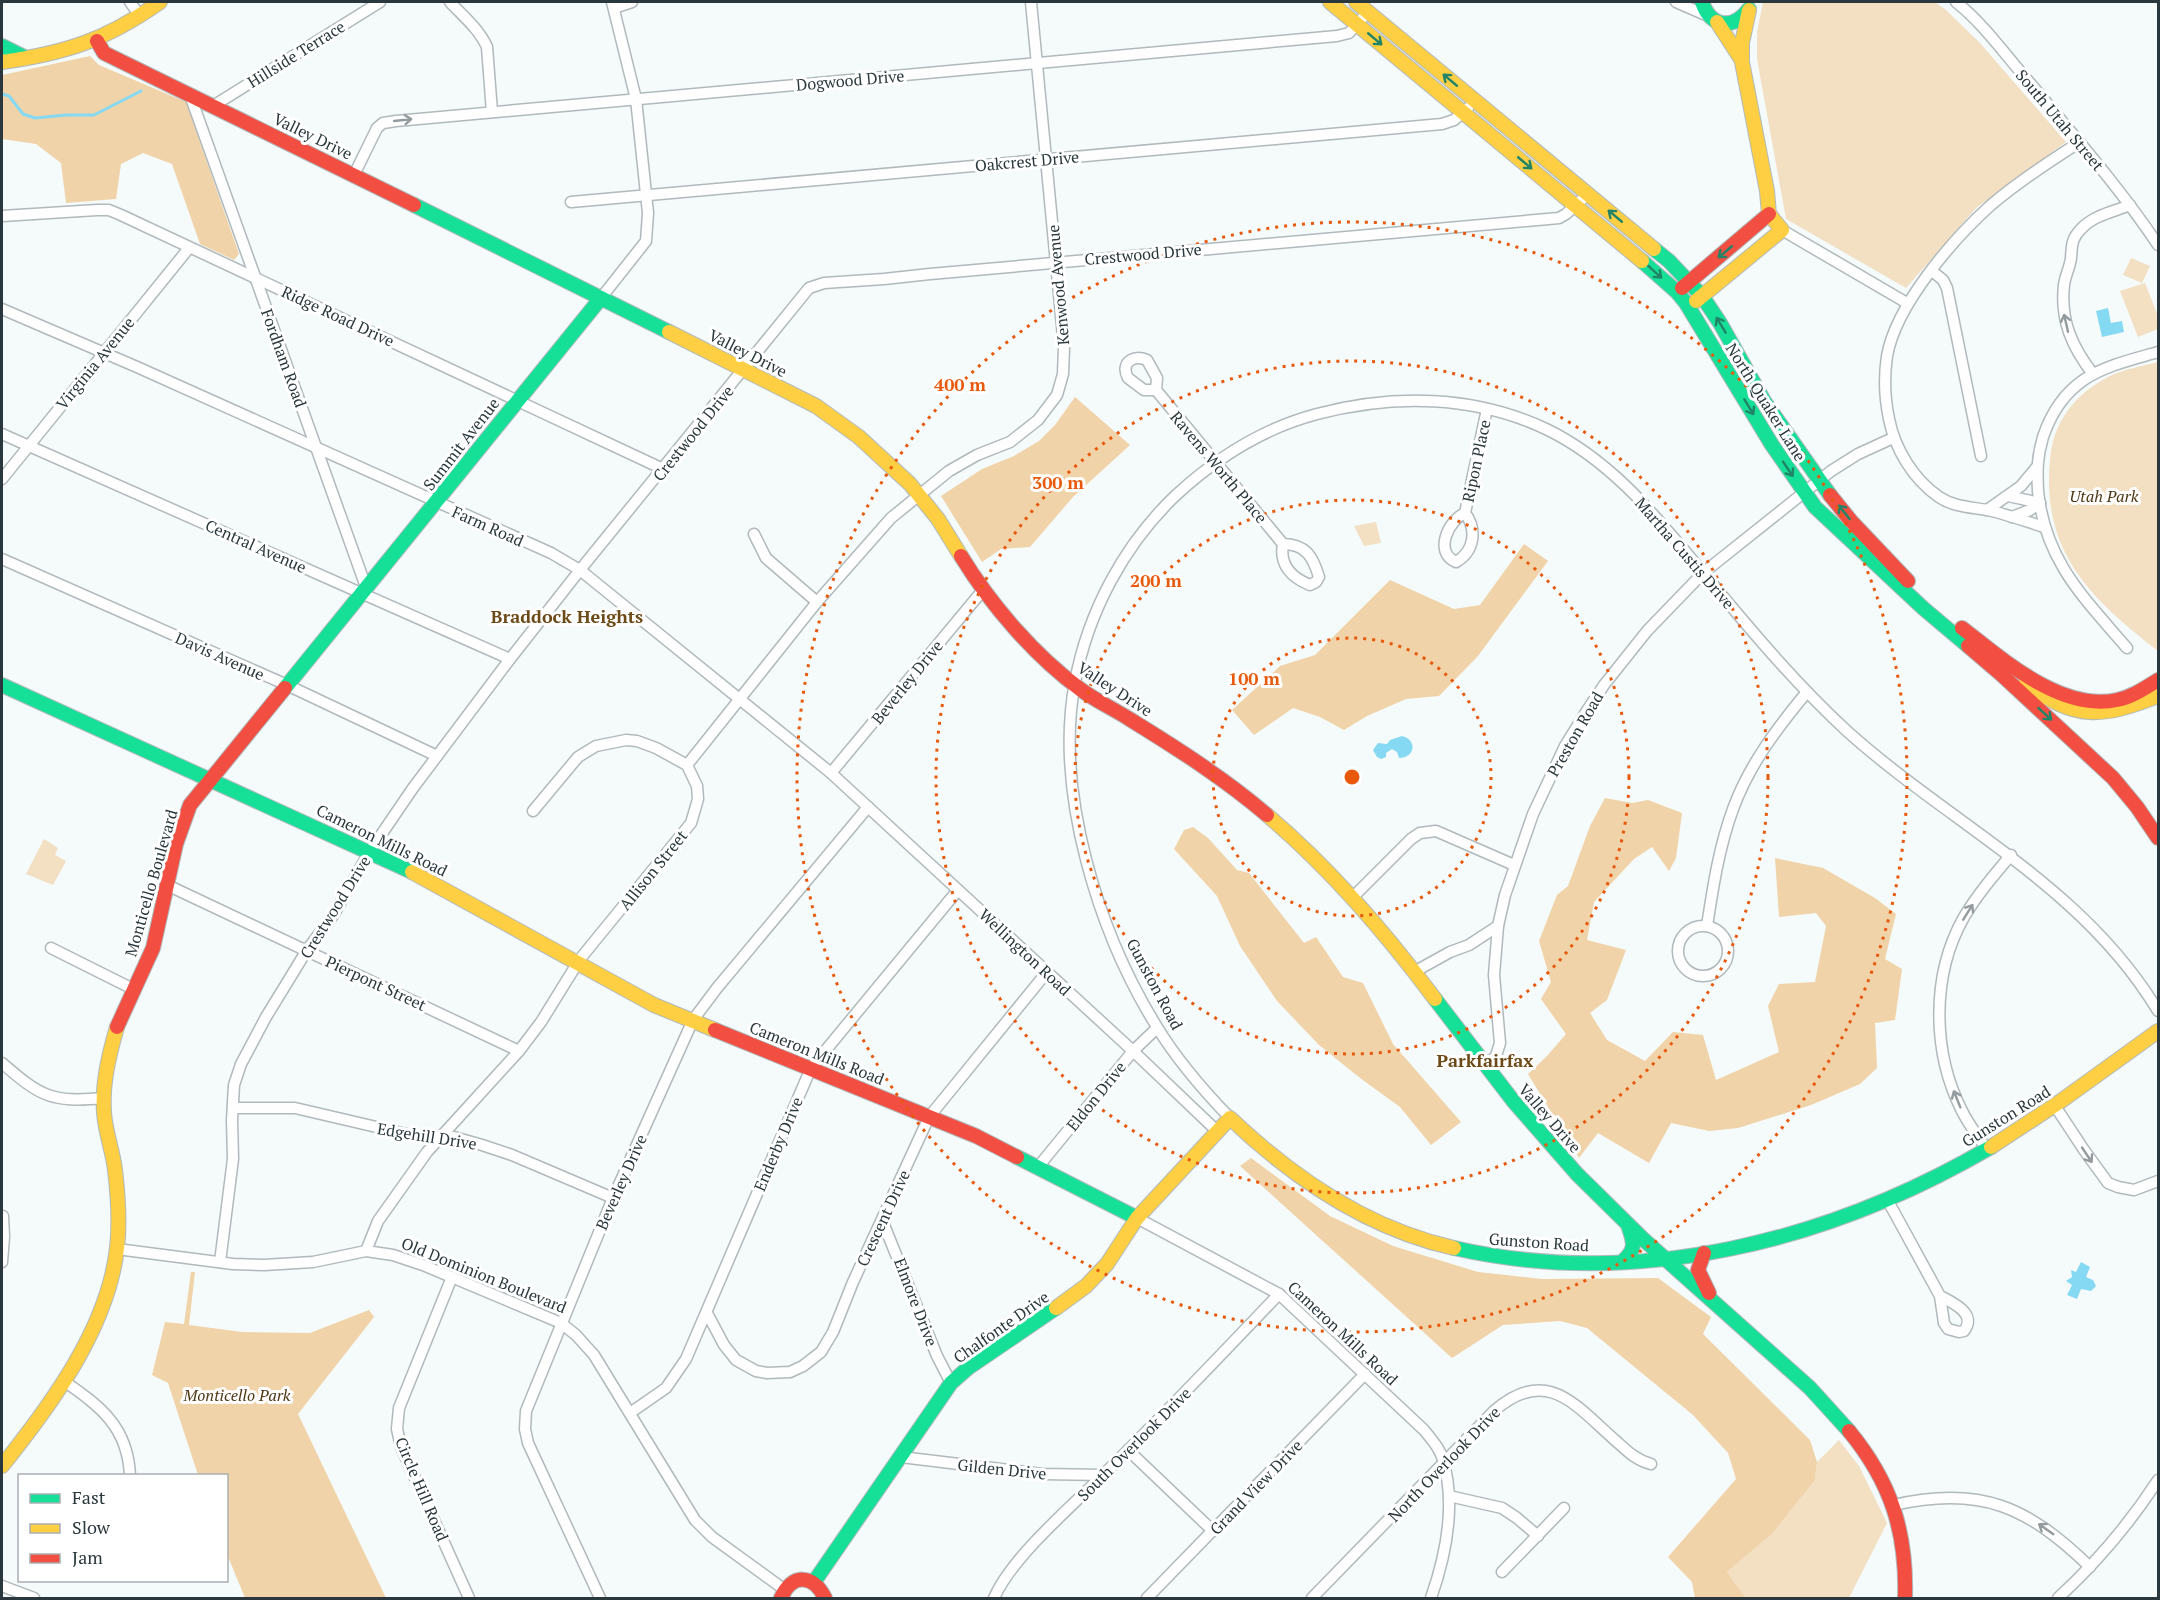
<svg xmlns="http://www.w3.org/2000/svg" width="2160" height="1600" font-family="'PT Serif',serif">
  <rect width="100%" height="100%" fill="#f5fafb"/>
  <!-- green -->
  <g fill="#f3dfc2">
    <path d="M1763,2h172l11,8 34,33 86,99 -90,66 -70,80 -120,-69 -29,-160v-27z"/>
    <path d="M2131,258l19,8 -8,17 -19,-8z"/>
    <path d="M2145,283l13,33v13l-20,8 -18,-46z"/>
    <path d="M2158,362v289c-67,-52 -117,-99 -108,-191 3,-39 26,-67 60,-84 14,-7 33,-10 48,-14z"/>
    <path d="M1376,522l5,21 -17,3 -10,-20z"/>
    <path d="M44,839l14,9 -3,7 11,6 -13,24 -27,-11z"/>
    <path d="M1839,1440l20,26 28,57 -38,75h-103l-19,-26 45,-38 43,-54 2,-18z"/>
  </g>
  <!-- forest -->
  <g fill="#f0d3a8">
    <path d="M90,56l9,9 87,37 53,152 -5,6 -34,-16 -28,-80 -29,-11 -22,11 -5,35 -50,4 -5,-40 -25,-19 -34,-5v-64z"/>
    <path d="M1075,397l55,48 -57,52 -43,50 -29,2 -19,13 -41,-66 41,-27 32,-13 25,-15 16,-16z"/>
    <path d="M1524,544l24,17 -70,95 -39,40 -33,3 -39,17 -23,14 -24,-13 -27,-9 -39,27 -22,-25 48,-44 35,-11 75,-75 64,29 26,-4z"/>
    <path d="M1605,798l27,5 16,-3 34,13 -6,45 -7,13 -17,-24 -18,12 -40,43 -7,38 39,10 -19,50 -17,13 17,27 38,21 28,-29 30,3 13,45 63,-28 -11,-46 11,-22 36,-2 11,-56 -10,-13 -37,4 -4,-59 48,10 52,30 21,16 -11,45 17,10 -7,51 -20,3 2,45 -17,16 -49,21 -73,23 -29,3 -38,-8 -22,40 -51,-30 -19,25 -51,-84 19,-18 19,-22 -25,-35 10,-17 -12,-41 18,-46 11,-9 22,-60z"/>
    <path d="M1193,827l15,11 29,32 12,3 55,70 12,-6 27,40 20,6 30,61 68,78 -30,23 -31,-38 -40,-29 -41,-33 -42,-44 -37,-55 -23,-50 -43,-47 10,-19z"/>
    <path d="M1251,1158l79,58 63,30 85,26 64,7 116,-1 53,39 -8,17 107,106 7,22 -2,18 -43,54 -45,38 19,26h-51l-3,-16 -24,-25 68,-78 -8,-26 -35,-38 -106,-87 -27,-7 -57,4 -51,33 -212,-192z"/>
    <path d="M191,1272h4l-6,53 53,7 68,1 59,-23 5,7 -76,97 88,184h-141l-18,-44 -1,-78 -28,-1 -30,-92 -16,-8 13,-53 19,2z"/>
  </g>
  <!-- water -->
  <g fill="#86d9f3">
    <path d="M2108,308l3,15 11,-2 2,11 -22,5 -6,-26z"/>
    <path d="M1402,736c16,4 13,22 -3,22l-2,-6 -5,-3 -6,4v4l-5,2 -4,-2 -4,-7 5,-7 9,1 3,-4z"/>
    <path d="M2081,1262l9,5 -4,10 7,3 3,6 -5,5 -10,-2 -4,10 -10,-4 5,-10 -6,-4 6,-4 -1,-7 5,2z"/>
  </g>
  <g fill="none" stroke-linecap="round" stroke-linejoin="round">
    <!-- stream -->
    <path stroke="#86d9f3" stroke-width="3" d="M2,94l7,2 14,18 12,4 31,-3h28l47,-24"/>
    <defs>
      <g id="street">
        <path d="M130,2l10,14"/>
        <path d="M450,2c13,14 29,27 37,45l5,65"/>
        <path d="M1676,2l32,14"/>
        <path d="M1956,2c28,22 50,54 74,81 44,53 90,105 128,162"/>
        <path d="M614,8l18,-6"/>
        <path d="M190,95l176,492"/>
        <path d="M213,106l167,-104"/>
        <path d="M354,175l23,-47 6,-5 13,-2 941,-85 12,-3 19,-21"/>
        <path d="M571,202l871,-78 12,-4 14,-12"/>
        <path d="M2,216l95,-6h12l12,5 542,254"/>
        <path d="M1782,230l125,73"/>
        <path d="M1932,271l11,9 4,8 34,168"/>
        <path d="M601,298l45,-57 2,-28 -12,-114 -24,-97"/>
        <path d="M2,309l135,58 414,186 29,17 251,203 302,278 85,81"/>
        <path d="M2093,374c-21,-27 -33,-54 -29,-89 1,-9 6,-18 7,-27 1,-12 0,-19 10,-29 13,-14 32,-17 49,-24"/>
        <path d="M1156,390h-12l-16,-12c-8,-15 5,-24 19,-18l10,18 -1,12 127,154c-4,21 9,34 27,41l6,-3 3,-5c-6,-20 -13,-33 -36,-33"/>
        <path d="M2,434l508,225"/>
        <path d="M2,479l187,-231"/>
        <path d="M2008,496l32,7"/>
        <path d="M1987,510l34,-24 15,-18"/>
        <path d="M1465,513c12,16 10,38 -9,49 -23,-10 -7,-42 9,-49l22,-104"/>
        <path d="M2012,517l18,-7 10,-7"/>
        <path d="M2044,527c-19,-6 -38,-13 -57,-17 -17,-3 -33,-3 -48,-13 -26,-18 -44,-48 -50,-78 -4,-19 -5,-43 -2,-63 9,-51 66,-117 104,-151 27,-23 59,-44 89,-63"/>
        <path d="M754,534l12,24 51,44"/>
        <path d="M2,559l285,126 150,71"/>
        <path d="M2127,648c-43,-50 -82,-87 -89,-157 -1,-20 -1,-34 5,-54 8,-24 21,-44 42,-58 22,-14 49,-20 73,-27"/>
        <path d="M687,765l130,-163 74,-84 58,-47 28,-16 33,-13 28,-22 19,-25 6,-21 1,-27 -33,-345"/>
        <path d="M831,773l152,-183"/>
        <path d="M167,885l352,166"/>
        <path d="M1352,898l59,-59 9,-6 16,-2 78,34"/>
        <path d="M1707,926c6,-39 12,-79 26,-117 16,-44 44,-81 74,-117"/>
        <circle cx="1703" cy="951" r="25"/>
        <path d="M51,948l84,42"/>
        <path d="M1414,972l36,-20 19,-7 29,-19"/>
        <path d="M2,1063c38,33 49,40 101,35"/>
        <path d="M1485,1066l11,-10 4,-13 -6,-68 4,-49 7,-31 28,-81 32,-68 23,-37 16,-24 43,-54 56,-58 128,-102 27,-17 35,-16"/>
        <path d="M2055,1106l29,44 24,33 10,4 16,3 24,-9"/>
        <path d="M233,1108h62l120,28 18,3 21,-2 28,8 30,10 101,43"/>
        <path d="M1230,1118c-26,-27 -53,-58 -73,-91 -58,-93 -103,-235 -82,-345 13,-70 49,-137 100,-186 41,-38 89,-68 142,-82 77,-20 157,-19 229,15 69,33 116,95 164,152 44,53 87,104 138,151 105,94 235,154 310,279"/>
        <path d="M1987,1149c-9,-12 -18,-24 -25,-38 -30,-59 -31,-136 2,-194 13,-22 30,-42 47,-62"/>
        <path d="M1038,1167l95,-116 24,-23"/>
        <path d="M1888,1201l52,95 4,27 4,6 11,3 5,-1c13,-17 -10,-28 -24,-35"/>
        <path d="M1137,1218l142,76 145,136c7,9 15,17 18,27 15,46 4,98 -11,141"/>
        <path d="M882,1220l55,136 14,27"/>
        <path d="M117,1249l116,15 31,1 49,-3 53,-11 27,4 30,10 138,58 15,12 18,20 101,165 17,17 73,53"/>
        <path d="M366,1251l12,-30 49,-69 92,-101 22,-29 39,-63 111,-136 7,-24 -1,-13 -10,-21 -31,-17 -19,-7 -11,-1 -30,6 -18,11 -45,54"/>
        <path d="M2,1262l2,-25 -1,-21"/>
        <path d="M220,1262l13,-103 -1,-39 2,-35 7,-21 25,-47 41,-67 27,-36 36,-63 43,-63 97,-129 70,-89 229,-282 15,-5 60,-4 46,-5 629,-56 7,-4 22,-20"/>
        <path d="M452,1277l-53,131 -2,21 4,18 68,151"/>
        <path d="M707,1313l17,32 12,15 20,11 11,2 23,-1 13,-6 18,-14 12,-20 20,-50 76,-165 118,-145"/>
        <path d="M64,1381c37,26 64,46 66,95"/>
        <path d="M630,1413l36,-25 20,-29 125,-291 147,-178"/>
        <path d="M1128,1450l85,81"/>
        <path d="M901,1457l141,17 62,1"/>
        <path d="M1449,1496l53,12 15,10 21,18"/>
        <path d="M1894,1505c87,-20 134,2 196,62"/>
        <path d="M1502,1572l62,-64"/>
        <path d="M2,1586l32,12"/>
        <path d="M600,1598l-72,-155 -3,-14 1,-18 87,-213 80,-178 24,-32 151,-181"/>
        <path d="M994,1598c18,-41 76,-90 109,-123 60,-59 118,-120 176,-181"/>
        <path d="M1147,1598l218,-224"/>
        <path d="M1312,1598l182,-187c53,-46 81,-6 122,30 11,10 20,19 35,23"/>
        <path d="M2058,1598c38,-35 72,-75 100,-118"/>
      </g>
      <g id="fast">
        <path d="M1702,2c9,26 31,28 47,7"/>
        <path d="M2,46l24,12"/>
        <path d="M414,205l255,127"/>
        <path d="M1654,249l15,12 33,35 18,27 44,78 66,94"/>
        <path d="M1642,261l35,31 9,11 86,142 43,62 108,101 45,38"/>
        <path d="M2,685l410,187"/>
        <path d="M285,688l316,-390"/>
        <path d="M1435,999l79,103 63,72 66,65 167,149 39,43"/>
        <path d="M1017,1157l120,61"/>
        <path d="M1454,1248c185,42 376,-7 537,-101"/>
        <path d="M1622,1262c15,-13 12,-19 6,-37"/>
        <path d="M814,1582l137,-199 17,-15 88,-60"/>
      </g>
      <g id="slow">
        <path d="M1330,2l312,259"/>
        <path d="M1356,2l298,247"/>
        <path d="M1717,22l24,37"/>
        <path d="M2,62c64,-9 104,-22 158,-60"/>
        <path d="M1696,301l86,-71 -13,-16 -2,-23 -25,-129v-19l7,-33"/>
        <path d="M669,332l147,74 43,31 51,47 28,35 23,37"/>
        <path d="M2026,683c49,38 76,35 132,13"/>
        <path d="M1267,815c64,54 118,117 168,184"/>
        <path d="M412,872l242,133 61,25"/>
        <path d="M1991,1147l70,-46 97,-70"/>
        <path d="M1056,1308l30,-22 21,-22 30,-46 93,-100c63,60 138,111 224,130"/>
        <path d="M2,1466c49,-61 106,-138 115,-218 3,-25 1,-53 -2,-78 -2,-19 -10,-38 -11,-58 -2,-29 5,-57 13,-85"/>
      </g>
      <g id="jam">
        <path d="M97,41l7,12 310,152"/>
        <path d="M1682,288l87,-74"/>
        <path d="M1830,495l21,26 57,60"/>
        <path d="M961,556c30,49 73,99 119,133 16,12 34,20 51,31 47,29 94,59 136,95"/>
        <path d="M1962,628c40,31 99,84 155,72 15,-3 28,-12 41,-20"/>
        <path d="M1968,646l35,30 110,102 24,29 21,31"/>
        <path d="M117,1027l36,-79 23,-104 14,-39 95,-117"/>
        <path d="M715,1030l261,106 41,21"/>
        <path d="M1704,1253l-6,17 11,23"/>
        <path d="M1849,1431c42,51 58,101 56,167"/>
        <path d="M781,1598c11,-25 32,-24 44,0"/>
      </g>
    </defs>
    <!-- street casing -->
    <use href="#street" stroke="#b0b9bc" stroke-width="13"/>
    <!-- fast casing -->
    <use href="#fast" stroke="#b0b9bc" stroke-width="16"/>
    <!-- slow casing -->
    <use href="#slow" stroke="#b0b9bc" stroke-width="16"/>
    <!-- jam casing -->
    <use href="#jam" stroke="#b0b9bc" stroke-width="16"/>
    <!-- street -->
    <use href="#street" stroke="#fefefe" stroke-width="10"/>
    <!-- fast -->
    <use href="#fast" stroke="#16e098" stroke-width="14"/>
    <!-- slow -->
    <use href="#slow" stroke="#ffcf43" stroke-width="14"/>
    <!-- jam -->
    <use href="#jam" stroke="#f24e42" stroke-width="14"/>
  </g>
  <!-- one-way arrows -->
  <defs><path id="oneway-shaft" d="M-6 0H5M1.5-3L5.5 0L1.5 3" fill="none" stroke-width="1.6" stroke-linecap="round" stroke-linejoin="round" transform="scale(1.5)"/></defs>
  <g stroke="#218466">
    <use href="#oneway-shaft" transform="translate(1375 39) rotate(40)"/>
    <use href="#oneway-shaft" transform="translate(1450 80) rotate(-140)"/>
    <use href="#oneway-shaft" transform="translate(1525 163) rotate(40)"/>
    <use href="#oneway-shaft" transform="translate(1615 216) rotate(-140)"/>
    <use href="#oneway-shaft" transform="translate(1725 252) rotate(140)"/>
    <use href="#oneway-shaft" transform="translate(1655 272) rotate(42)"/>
    <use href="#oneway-shaft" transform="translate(1721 325) rotate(-121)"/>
    <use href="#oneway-shaft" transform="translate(1749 407) rotate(59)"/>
    <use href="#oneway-shaft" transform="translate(1788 469) rotate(56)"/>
    <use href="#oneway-shaft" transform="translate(1844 512) rotate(-129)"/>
    <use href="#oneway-shaft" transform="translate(2045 714) rotate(42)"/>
  </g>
  <g stroke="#949b9e">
    <use href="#oneway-shaft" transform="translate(403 120) rotate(-6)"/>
    <use href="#oneway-shaft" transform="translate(2066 323) rotate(-103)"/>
    <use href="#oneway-shaft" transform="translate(1968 912) rotate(-58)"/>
    <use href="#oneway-shaft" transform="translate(1957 1099) rotate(-112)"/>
    <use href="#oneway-shaft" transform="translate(2087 1155) rotate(56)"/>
    <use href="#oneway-shaft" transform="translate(2046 1529) rotate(-145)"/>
  </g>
  <!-- distance rings -->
  <g fill="none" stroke="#e8590c" stroke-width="3" stroke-dasharray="3 6">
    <circle cx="1352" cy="777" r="139"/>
    <circle cx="1352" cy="777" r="277"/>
    <circle cx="1352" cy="777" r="416"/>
    <circle cx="1352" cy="777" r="555"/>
  </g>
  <g text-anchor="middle" stroke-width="6" stroke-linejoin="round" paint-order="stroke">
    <!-- street labels -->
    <g font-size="16" fill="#2a383d" stroke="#fff">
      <text transform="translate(296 54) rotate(-32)" y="6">Hillside Terrace</text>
      <text transform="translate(850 80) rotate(-5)" y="6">Dogwood Drive</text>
      <text transform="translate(2060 120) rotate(50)" y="6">South Utah Street</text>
      <text transform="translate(313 136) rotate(26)" y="6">Valley Drive</text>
      <text transform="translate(1027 161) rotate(-5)" y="6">Oakcrest Drive</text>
      <text transform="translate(1143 254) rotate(-5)" y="6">Crestwood Drive</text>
      <text transform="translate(1058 285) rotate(-95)" y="6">Kenwood Avenue</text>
      <text transform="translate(338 316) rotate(25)" y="6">Ridge Road Drive</text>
      <text transform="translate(748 353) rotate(27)" y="6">Valley Drive</text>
      <text transform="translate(284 358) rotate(70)" y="6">Fordham Road</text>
      <text transform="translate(95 363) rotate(-51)" y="6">Virginia Avenue</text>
      <text transform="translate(1766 402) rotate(58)" y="6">North Quaker Lane</text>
      <text transform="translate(693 433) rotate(-51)" y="6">Crestwood Drive</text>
      <text transform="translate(461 444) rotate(-52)" y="6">Summit Avenue</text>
      <text transform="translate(1476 461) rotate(-78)" y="6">Ripon Place</text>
      <text transform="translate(1219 467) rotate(50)" y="6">Ravens Worth Place</text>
      <text transform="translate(488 526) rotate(24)" y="6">Farm Road</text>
      <text transform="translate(256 546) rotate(24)" y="6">Central Avenue</text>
      <text transform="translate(1685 553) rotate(49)" y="6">Martha Custis Drive</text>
      <text transform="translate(220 656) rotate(24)" y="6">Davis Avenue</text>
      <text transform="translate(907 682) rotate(-51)" y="6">Beverley Drive</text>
      <text transform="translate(1115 689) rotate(33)" y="6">Valley Drive</text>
      <text transform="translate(1575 734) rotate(-60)" y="6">Preston Road</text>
      <text transform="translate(382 840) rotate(26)" y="6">Cameron Mills Road</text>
      <text transform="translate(653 870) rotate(-51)" y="6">Allison Street</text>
      <text transform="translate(151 883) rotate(-74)" y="6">Monticello Boulevard</text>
      <text transform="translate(335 907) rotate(-58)" y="6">Crestwood Drive</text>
      <text transform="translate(1025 952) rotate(43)" y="6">Wellington Road</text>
      <text transform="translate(376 983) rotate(25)" y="6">Pierpont Street</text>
      <text transform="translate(1155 984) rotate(62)" y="6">Gunston Road</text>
      <text transform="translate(817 1053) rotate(22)" y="6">Cameron Mills Road</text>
      <text transform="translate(1096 1096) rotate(-51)" y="6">Eldon Drive</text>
      <text transform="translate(2006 1116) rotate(-32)" y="6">Gunston Road</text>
      <text transform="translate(1550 1118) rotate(49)" y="6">Valley Drive</text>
      <text transform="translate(427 1136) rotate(9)" y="6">Edgehill Drive</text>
      <text transform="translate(778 1144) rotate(-67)" y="6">Enderby Drive</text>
      <text transform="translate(621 1182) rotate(-66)" y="6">Beverley Drive</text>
      <text transform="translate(883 1218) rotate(-65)" y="6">Crescent Drive</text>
      <text transform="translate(1539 1242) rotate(4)" y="6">Gunston Road</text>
      <text transform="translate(484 1275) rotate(22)" y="6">Old Dominion Boulevard</text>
      <text transform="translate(916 1302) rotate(69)" y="6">Elmore Drive</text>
      <text transform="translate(1001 1327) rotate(-35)" y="6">Chalfonte Drive</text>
      <text transform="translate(1343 1333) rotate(43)" y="6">Cameron Mills Road</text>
      <text transform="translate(1134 1444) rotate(-45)" y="6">South Overlook Drive</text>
      <text transform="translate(1444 1464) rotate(-46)" y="6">North Overlook Drive</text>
      <text transform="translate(1002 1469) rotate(6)" y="6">Gilden Drive</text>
      <text transform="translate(1256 1487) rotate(-46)" y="6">Grand View Drive</text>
      <text transform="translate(422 1489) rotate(67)" y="6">Circle Hill Road</text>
    </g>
    <!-- park labels -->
    <g font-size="16" font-style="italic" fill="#4f3816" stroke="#fff">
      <text x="2104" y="502">Utah Park</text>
      <text x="237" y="1401">Monticello Park</text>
    </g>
    <!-- neighbourhood labels -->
    <g font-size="18" font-weight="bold" fill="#6c4a17" stroke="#fff">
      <text x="567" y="623">Braddock Heights</text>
      <text x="1485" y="1067">Parkfairfax</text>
    </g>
  </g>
  <circle cx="1352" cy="777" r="9" fill="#e8590c" stroke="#fff" stroke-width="3"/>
  <g font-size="18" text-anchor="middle" font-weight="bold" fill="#e8590c" stroke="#fff" stroke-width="6" stroke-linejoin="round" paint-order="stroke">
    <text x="960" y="391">400 m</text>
    <text x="1058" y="489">300 m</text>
    <text x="1156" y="587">200 m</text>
    <text x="1254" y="685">100 m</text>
  </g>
  <!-- border -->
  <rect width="2160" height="1600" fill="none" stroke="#2a383d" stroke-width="6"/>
  <!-- legend -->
  <rect x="18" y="1474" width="210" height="108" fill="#ffffff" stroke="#aaafb1" stroke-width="1.5"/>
  <rect x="30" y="1494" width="30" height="9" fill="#16e098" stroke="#aaafb1" stroke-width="1.5"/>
  <text x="72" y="1504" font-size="18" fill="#2a383d">Fast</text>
  <rect x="30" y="1524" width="30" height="9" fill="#ffcf43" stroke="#aaafb1" stroke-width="1.5"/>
  <text x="72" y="1534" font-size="18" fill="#2a383d">Slow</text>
  <rect x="30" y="1554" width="30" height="9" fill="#f24e42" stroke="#aaafb1" stroke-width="1.5"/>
  <text x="72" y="1564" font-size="18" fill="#2a383d">Jam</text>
</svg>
